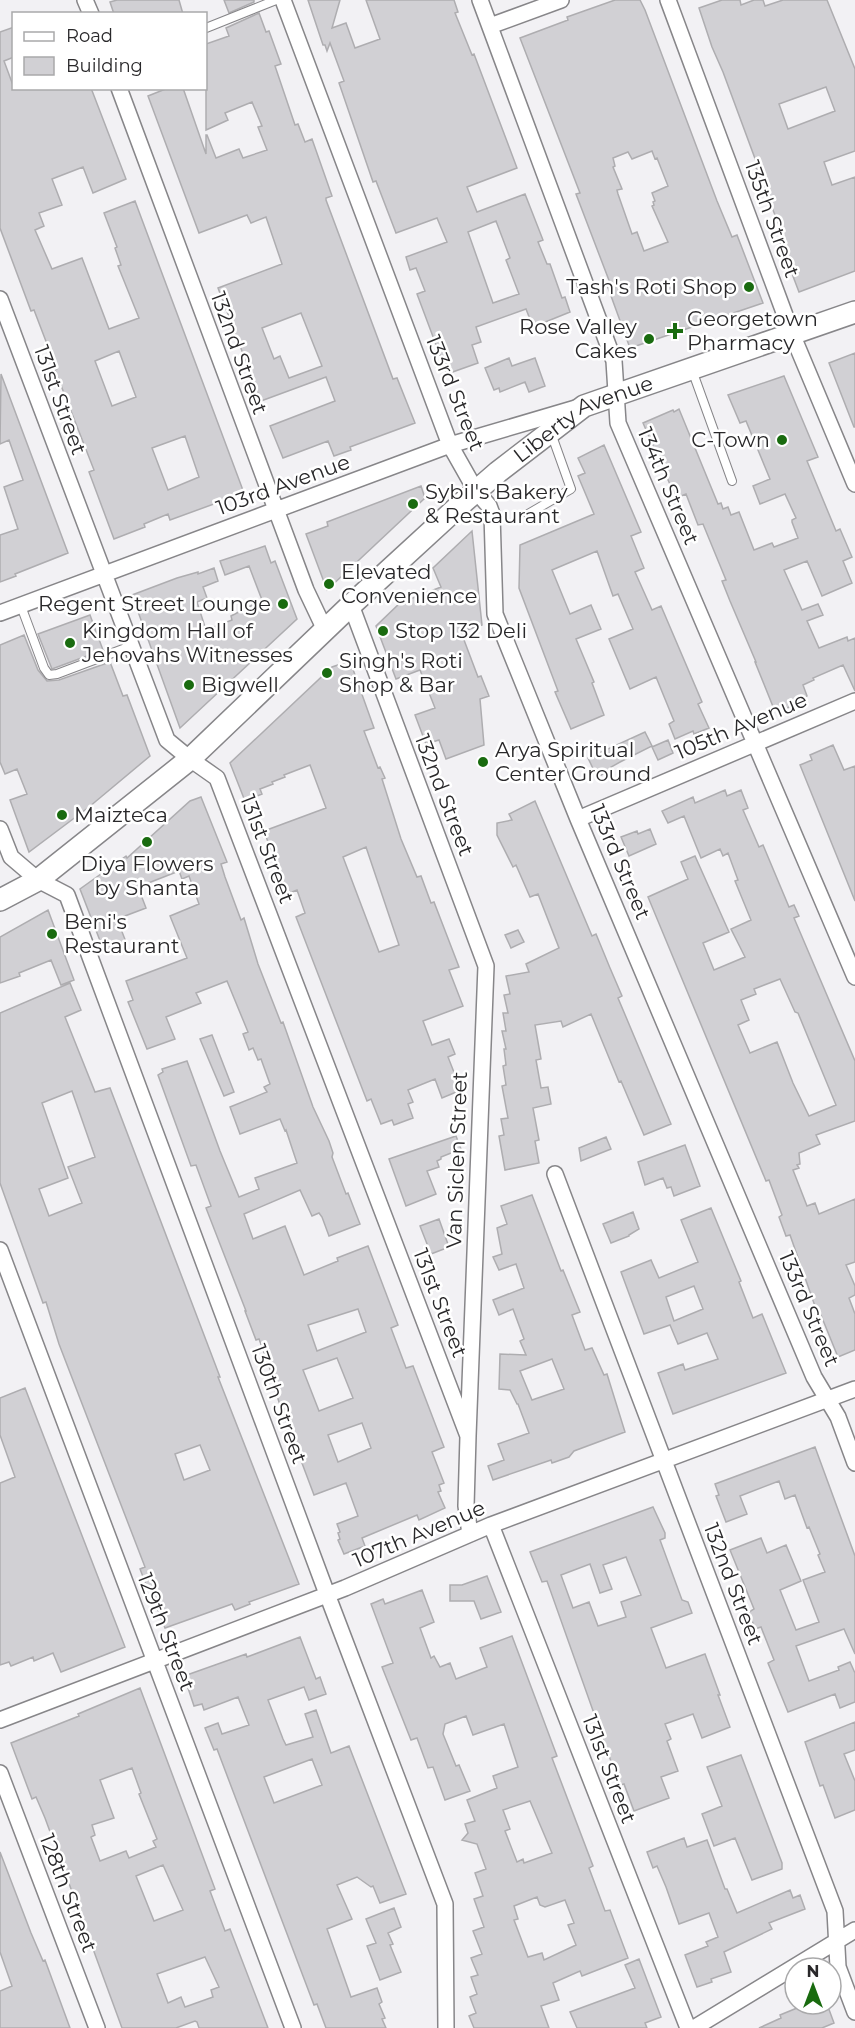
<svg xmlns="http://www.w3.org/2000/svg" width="855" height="2028" viewBox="0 0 855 2028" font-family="Montserrat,sans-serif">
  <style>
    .building { fill: #d1d0d4; stroke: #aeadb0; stroke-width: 1.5; fill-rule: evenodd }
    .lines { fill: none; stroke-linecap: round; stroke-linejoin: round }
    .lane-casing { stroke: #878689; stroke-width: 10 }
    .street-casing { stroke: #878689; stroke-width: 18 }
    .secondary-casing { stroke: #878689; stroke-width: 24 }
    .lane { stroke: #fff; stroke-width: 8 }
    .street { stroke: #fff; stroke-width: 15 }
    .secondary { stroke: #fff; stroke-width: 21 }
    .poi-dot { fill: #196b0f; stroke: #fff; stroke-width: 2 }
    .labels { text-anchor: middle; stroke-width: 5; stroke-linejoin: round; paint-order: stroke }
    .street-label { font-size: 21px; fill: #29282a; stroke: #fff }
    .poi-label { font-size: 21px; fill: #29282a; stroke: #fff; text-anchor: start }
  </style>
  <rect width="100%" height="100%" fill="#f2f1f4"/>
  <path class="building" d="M117,0H179L183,14H114L110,2Z
    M224,0H254V2L229,13Z
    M308,0H340L332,28L346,23L355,48L380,39L366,0H454L458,12L455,13L472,55L474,54L517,168L467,187L477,212L525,194L543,240L538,242L547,264H550L562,298L565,297L570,312L533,327L526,309L476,327L481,342L472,345L478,363L447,374L417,294L425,291L416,268L410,270L406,257L447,242L437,218L396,233L376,181L373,182L361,147L339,83L344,81L330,43L327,51L325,45H323ZM496,221L510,258L506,260L519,294L493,303L468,232Z
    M615,0H640L645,10L717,201L732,237L737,235L763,303L630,348L607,285L610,283L576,194L580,193L520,38L568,20L567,17ZM652,151L655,159L657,158L668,186L652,193L655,201L653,202L654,205L652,206L668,242L644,251L637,232L632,234L618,194L617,190L622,189L613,167L615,166L613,158L628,152L632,159Z
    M722,0H740L741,5L754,0H763L765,6L783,0H827L855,69V151L824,162L832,185L855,177V271L799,292L780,242L785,240L755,165L757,164L723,72L712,47L699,8ZM826,87L835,111L788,129L779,104Z
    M259,13L266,32L269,31L281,64L275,66L295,125L298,124L305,142L312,139L332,196L326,198V200L393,379L397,378L415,423L350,447L351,450L334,456L328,441L283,458L270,426L335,401L326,377L261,401L218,288L282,264L266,217L251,223L247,215L199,233L148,96L168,88H183L206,154V135H207L216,158L239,149L243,158L267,150L258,127L262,126L252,102L225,113L228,120L206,130V44L229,36L226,28ZM301,313L322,366L289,378L280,356L274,359L262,328Z
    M14,27V57L4,61L14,88H91L126,179L93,193L83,167L52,179L62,205L39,213L44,226L35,230L52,269L82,258L109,329L139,318L118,266L121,265L115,248L117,247L104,213L135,201L244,493L170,520L168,514L144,524L145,527L114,539L89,472L94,470L55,370L57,369L47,344L34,310L31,311L0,228V32ZM119,351L136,397L112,406L95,361ZM185,436L199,477L168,490L152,448Z
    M855,353V427H854L829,363Z
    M509,358L512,366L535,358L545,386L529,392L525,382L500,392L499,388L494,390L485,368Z
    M1,374L68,553L15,574L16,576L0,582V535L18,529L4,487L23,480L9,440L0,444Z
    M784,376L818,457L807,461L836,531L840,529L852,557L843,561L852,583L822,596L807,561L784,570L802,610L818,604L823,615L807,621L819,648L847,637L848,641L855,638V691L843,665L813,678L814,680L803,685L807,696L798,701L799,703L787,708L785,705L774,709L755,662H756L730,601L722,581L726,580L703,524L698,525L686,494L676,498L643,423L673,410L674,412L679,409L718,504L721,503L723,509L728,507L731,515L739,512L754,550L772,543L774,547L798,538L792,522V520L796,518L785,494L760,504L753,486L770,479L746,421L740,423L728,395Z
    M604,445L641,532L631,536L644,568L635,572L652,610L661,606L702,702L698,704L709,728L694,734L693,731L675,739L669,724L674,721L656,677L630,689L609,639L633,629L618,594L613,596L597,551L552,570L570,614L591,605L601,629L576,639L594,682L592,683L604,715L571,729L555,692L558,691L519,588L520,545L594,514L578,476L585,473L578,458Z
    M421,486L425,498L327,590L306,534L328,526L327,522Z
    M472,531L482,625L461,632L478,677L481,676L489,696L480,699L484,745L446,759L439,740L426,744L415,715L435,708L420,670L396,679L376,626L400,603L441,587L433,568Z
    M265,546L271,563L275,561L297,619L180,728L132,595L177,578L198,572V574L214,568L218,581L203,587L207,598L197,602L206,630L232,620L231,616L262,600L249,566L225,575L220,561Z
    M90,615L103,650L52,669L38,634Z
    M24,635L38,670L47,681L59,680L110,662L123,696L127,695L150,756L89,807L29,852L10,800L27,794L17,769L5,774L0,762V645Z
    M350,661L374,728L364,731L378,768L380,767L385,778L382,779L401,839L417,877L421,876L431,903L434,902L459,967L449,970L463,1006L423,1021L432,1045L449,1039L455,1054L448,1057L461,1090L442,1098L435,1079L408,1090L413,1102L408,1104L413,1118L394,1125L392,1120L381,1124L371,1099L367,1101L296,917L305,913L297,890L287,894L264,831L326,808L310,765L284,775L285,777L272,782L273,784L260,789L262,794L245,801L230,763L332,667ZM366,847L399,945L379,952L343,857Z
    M645,732L652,746L622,761L611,767L612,770L597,777L588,758Z
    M668,740L673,753L658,760L652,747Z
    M833,745L844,770L855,766V901L800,765L812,760L810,755Z
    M725,790L727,796L741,790L748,808L743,810L759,847L763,845L789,907L794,905L799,916L794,918L855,1061V1121L816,1135L820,1144L799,1153L800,1164L797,1165L799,1168L793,1170L807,1206L815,1203L819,1214L855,1199V1262L846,1265L855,1286V1295L849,1298L855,1314V1350L838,1357L818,1308L816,1309L790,1235L786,1236L779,1217L782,1215L769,1180L766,1181L648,897L688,879L681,862L695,856L729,932L703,943L714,970L745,957L731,929L751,920L735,881L738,880L728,853L723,856L720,849L701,858L684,816L668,823L662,811L693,797L695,803ZM780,979L795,1012L798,1013L836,1105L809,1116L793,1083L777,1042L750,1053L738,1025L749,1020L741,1000L756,994L754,989Z
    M201,797L227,862L221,864L225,877L241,920L244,918L258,964L281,1023L283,1022L313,1107L329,1141L333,1153L332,1157L346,1194L348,1193L360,1224L329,1236L322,1217L319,1213L312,1216L300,1190L244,1214L253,1239L285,1226L304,1275L338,1261L337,1258L368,1246L398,1325L391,1328L406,1368L413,1366L444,1447L432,1452L444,1483L439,1485L441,1491L438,1492L445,1508L419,1520L417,1515L362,1538L365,1546L344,1554L338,1540L340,1539L338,1533L340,1532L337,1524L358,1516L346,1483L314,1495L279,1402L273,1384L275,1383L259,1339L256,1340L245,1311H246L206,1208L211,1206L196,1165L191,1166L158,1075L163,1072L162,1069L187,1061L220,1151L239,1197L259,1189L255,1178L297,1163L286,1130L285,1131L280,1119L240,1134L230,1107L267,1092L264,1087L270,1084L261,1059L258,1060L253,1048L249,1050L243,1034L248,1032L227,981L196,993L201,1003L166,1017L175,1039L147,1049L128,1002L133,1000L126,981L187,958L170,916L199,904L189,876L182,879L179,871L138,887L146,908L117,919L126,942L104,951L80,889L126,856L127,858L190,801ZM358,1309L366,1332L317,1351L308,1325ZM337,1358L353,1398L319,1411L303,1370ZM362,1423L371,1448L338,1462L328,1435Z
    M535,801L592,936L596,934L610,968L622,996L618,998L671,1124L644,1135L621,1081L619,1082L591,1014L563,1027L561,1021L535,1025L541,1059L536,1060L541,1088L548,1087L551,1104L533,1108L539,1140L535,1141L539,1163L505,1170L499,1136L504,1135L501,1119L508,1118L502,1086L506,1085L503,1066L506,1065L504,1049H506L502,1031H506L503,1013H508L504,995L510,994L506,976L529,972L526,964L559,948L538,894L530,897L516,865L513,867L497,835V823L512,820L509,814Z
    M650,829L656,844L629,856L621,837L637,831L638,834Z
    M48,910L74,980L61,985L51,960L19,973L20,976L0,983V937Z
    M518,930L524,942L511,948L505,935Z
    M70,983L81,1010L65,1017L95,1092L110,1088L220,1377H218L299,1584L249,1602L250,1604L235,1610L232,1604L165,1628L149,1587H147L140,1569L145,1567L59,1344L46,1302L43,1303L0,1183V1013ZM72,1091L95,1157L68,1167L82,1203L49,1216L39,1189L68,1178L42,1103ZM200,1445L210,1470L184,1480L175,1454Z
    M212,1035L234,1092L224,1096L200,1039Z
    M456,1136L461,1149L441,1157V1159L437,1161L439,1167L427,1171L436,1194L406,1206L389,1159Z
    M606,1137L611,1149L581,1161L579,1148Z
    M685,1145L700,1186L674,1196L671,1187L667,1188L663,1178L645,1185L638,1162Z
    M532,1195L561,1271L563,1270L580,1312L572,1315L585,1350L592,1348L604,1375L607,1374L625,1432L574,1451L569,1457L552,1463L551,1460L493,1480L488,1466L504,1460L498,1444L529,1433L518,1404H517L510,1390L499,1389L500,1354L526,1355L520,1341L524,1339L513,1309L499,1315L493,1300L524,1288L516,1264L499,1270L493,1257L502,1254L497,1228L507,1224L501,1206ZM552,1359L564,1389L532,1400L520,1371Z
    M711,1208L741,1281L739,1282L753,1318L762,1314L786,1373L673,1414L658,1373L683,1364L685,1370L718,1359L707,1333L678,1344L670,1325L644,1334L621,1272L651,1260L659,1278L698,1262L681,1220ZM694,1286L703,1309L674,1321L666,1297Z
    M633,1212L639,1229L629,1235V1236L611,1243L603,1224Z
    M439,1219L449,1247L431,1254L420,1226Z
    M25,1388L125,1647L61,1672L53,1653L34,1661L33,1657L11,1666L9,1662L0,1665V1483L15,1477L0,1435V1398Z
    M815,1447L855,1556V1654L844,1629L796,1646L809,1681L839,1670L838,1667L850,1662L855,1673V1702L840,1708L835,1694L788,1712L768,1663L774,1660L761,1627L755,1629L749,1612L754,1609L730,1550L761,1538L767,1553L786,1545L801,1581L780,1590L796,1630L819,1622L803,1580L825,1572L818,1555L820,1554L809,1527L807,1528L795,1495L785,1499L779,1481L740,1496L747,1514L726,1522L716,1496L719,1495L715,1484Z
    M653,1507L665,1533V1538L660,1540L682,1600L688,1602L692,1613L651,1628L666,1668L705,1654L720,1695H718L730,1727L702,1738L693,1714L665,1724L671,1739L667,1741L678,1771L661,1777L669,1798L634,1811L624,1784L620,1785L613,1767L547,1581L542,1582L530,1552ZM626,1557L641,1595L621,1602L626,1617L598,1626L589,1602L573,1608L561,1575L590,1564L600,1593L612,1589L603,1565Z
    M487,1576L501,1612L481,1619L474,1601H450V1585H462Z
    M422,1590L434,1622L420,1628L431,1658L434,1656L440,1667L450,1663L456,1679L487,1667L480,1648L512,1636L557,1756L552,1758L593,1866L589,1868L605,1911L610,1910L628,1958L582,1976L580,1971L553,1983L559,2000L541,2006L549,2028H474L469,2016L476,2013L470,1997L477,1994L471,1977L478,1975L471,1958L482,1954L473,1931L484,1927L474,1899L483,1896L475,1873L486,1869L477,1844L462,1840L468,1833L465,1824L475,1821L467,1800L497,1788L493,1776L518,1767L504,1724L473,1735L466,1716L445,1724L443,1734L456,1766L459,1765L470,1791L445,1800L433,1767L428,1768L417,1738L411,1740L382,1667L393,1663L371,1604L383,1599L385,1604ZM530,1801L552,1853L524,1863L523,1859L517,1862L505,1831L510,1829L503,1810ZM537,1897L540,1905L545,1907L565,1900L574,1923L568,1925L576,1945L544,1960L542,1953L528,1957L514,1920L518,1919L514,1906Z
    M300,1637L316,1679L320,1677L326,1694L309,1700L304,1687L268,1700L283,1739L286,1745L313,1737L305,1714L316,1710L331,1753L349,1746L406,1894L380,1903L373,1886L371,1887L357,1877L337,1885L352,1919L327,1929L351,1997L377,1988L382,2002L379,2004L385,2018L382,2019L386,2028H326L317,2004L314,2005L217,1749L214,1750L205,1728L218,1723L222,1734L249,1725L238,1697L204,1710L202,1704L194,1706L184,1676L246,1654L247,1657ZM312,1759L322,1785L274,1803L264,1777Z
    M140,1688L215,1889L210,1891L225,1931L230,1929L268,2028H199L197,2022L195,2021L176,2028H122L45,1818L36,1797L32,1799L11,1743L79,1716L78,1714ZM132,1768L141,1793L139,1794L157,1839L153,1841L156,1847L129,1858L126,1851L100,1861L91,1837L95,1835L92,1825L114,1818L100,1780ZM163,1865L183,1910L154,1921L136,1876ZM205,1957L219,1987L211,1990L213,1997L185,2007L181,1997L168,2003L157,1974Z
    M855,1722V1750L844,1754L855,1781V1810L835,1818L823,1785L820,1786L805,1742Z
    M741,1755L782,1863V1869L752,1880L735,1838L714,1846L702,1814L722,1806L707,1767Z
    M684,1838L687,1847L707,1840L725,1889H727L737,1913L790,1890L793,1898L800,1895L805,1909L769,1923L772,1929L724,1952L731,1972L711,1979L712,1982L697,1987L685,1955L708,1946L706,1942L718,1937L709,1913L679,1924L666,1887L657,1866L653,1868L647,1852Z
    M0,1852L31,1933L43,1961L45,1960L70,2028H0V1991L12,1986L0,1952Z
    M394,1908L401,1927L388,1933L393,1944L390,1945L401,1972L380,1980L367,1946L376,1943L366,1919Z
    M639,1959L661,2017L645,2023L647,2028H577L570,2012L635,1988L625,1965Z
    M795,2004H827L834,2023L822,2028H759L781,2018L780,2015L797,2008Z"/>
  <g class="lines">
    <g class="lane-casing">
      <path id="lane" d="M206,28L276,0
        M692,370L732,481
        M528,514L571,489L551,433
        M21,606L44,668L49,675L57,674L131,646"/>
    </g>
    <g class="street-casing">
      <path id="street" d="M85,0L91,14
        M283,0L450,445L476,491L489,506L492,514L495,614L578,819L814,1377L838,1417L855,1463
        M480,0L614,361L618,423L855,977
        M668,0L792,334L855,484
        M490,26L561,0
        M119,88L306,590L325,630
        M0,299L167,740L190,759L217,778L468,1436
        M351,605L486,966L468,1436L466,1506L470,1534
        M0,613L450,445L576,408
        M578,819L855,701
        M0,829L11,857L38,880L67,895L327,1594L445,1904L446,2028
        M555,1174L835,1911L838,1967L855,2012
        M0,1250L293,2028
        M491,1525L688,2028
        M0,1720L345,1588L491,1525L855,1389
        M0,1773L97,2028
        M694,2028L855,1930"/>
    </g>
    <g class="secondary-casing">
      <g id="secondary">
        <path id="s1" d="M0,900L38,880L190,759L351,605L460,505L498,472L584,406L855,312"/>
      </g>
    </g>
    <use href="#lane" class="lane"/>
    <use href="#street" class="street"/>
    <use href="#secondary" class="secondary"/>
  </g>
  <g class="poi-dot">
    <circle cx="749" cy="287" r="6"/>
    <path d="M672 322h6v6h6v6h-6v6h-6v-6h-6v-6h6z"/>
    <circle cx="649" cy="339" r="6"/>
    <circle cx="782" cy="440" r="6"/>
    <circle cx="413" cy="504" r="6"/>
    <circle cx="329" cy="584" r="6"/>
    <circle cx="283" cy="604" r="6"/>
    <circle cx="383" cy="631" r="6"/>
    <circle cx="70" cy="643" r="6"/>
    <circle cx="327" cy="673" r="6"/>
    <circle cx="189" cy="685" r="6"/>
    <circle cx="483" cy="762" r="6"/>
    <circle cx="62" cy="815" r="6"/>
    <circle cx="147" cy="842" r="6"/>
    <circle cx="52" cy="934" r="6"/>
  </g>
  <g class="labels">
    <g class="street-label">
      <text transform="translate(772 219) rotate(70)" y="7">135th Street</text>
      <text transform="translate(239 353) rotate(70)" y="7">132nd Street</text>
      <text transform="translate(455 393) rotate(68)" y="7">133rd Street</text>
      <text transform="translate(60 400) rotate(70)" y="7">131st Street</text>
      <text dy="7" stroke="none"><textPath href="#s1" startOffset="760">Liberty Avenue</textPath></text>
      <text transform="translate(283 485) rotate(-20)" y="7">103rd Avenue</text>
      <text transform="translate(668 486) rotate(67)" y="7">134th Street</text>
      <text transform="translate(741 726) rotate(-23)" y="7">105th Avenue</text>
      <text transform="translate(444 795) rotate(69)" y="7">132nd Street</text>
      <text transform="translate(267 849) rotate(69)" y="7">131st Street</text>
      <text transform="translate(620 862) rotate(67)" y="7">133rd Street</text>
      <text transform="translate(457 1160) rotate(-88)" y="7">Van Siclen Street</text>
      <text transform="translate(440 1303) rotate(69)" y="7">131st Street</text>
      <text transform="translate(809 1309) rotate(67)" y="7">133rd Street</text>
      <text transform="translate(279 1404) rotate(70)" y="7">130th Street</text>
      <text transform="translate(419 1534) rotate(-23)" y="7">107th Avenue</text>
      <text transform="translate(733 1584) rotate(69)" y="7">132nd Street</text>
      <text transform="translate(166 1632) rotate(69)" y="7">129th Street</text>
      <text transform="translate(609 1769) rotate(69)" y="7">131st Street</text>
      <text transform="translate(68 1893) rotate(69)" y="7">128th Street</text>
    </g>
    <g class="poi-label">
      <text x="737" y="294" text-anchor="end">Tash's Roti Shop</text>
      <text x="687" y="326">Georgetown<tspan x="687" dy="24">Pharmacy</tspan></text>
      <text x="637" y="334" text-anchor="end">Rose Valley<tspan x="637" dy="24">Cakes</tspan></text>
      <text x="770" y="447" text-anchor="end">C-Town</text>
      <text x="425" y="499">Sybil's Bakery<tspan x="425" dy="24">&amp; Restaurant</tspan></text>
      <text x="341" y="579">Elevated<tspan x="341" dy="24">Convenience</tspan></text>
      <text x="271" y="611" text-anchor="end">Regent Street Lounge</text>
      <text x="82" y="638">Kingdom Hall of<tspan x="82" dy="24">Jehovahs Witnesses</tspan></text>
      <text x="395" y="638">Stop 132 Deli</text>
      <text x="339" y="668">Singh's Roti<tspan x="339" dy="24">Shop &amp; Bar</tspan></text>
      <text x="201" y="692">Bigwell</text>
      <text x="495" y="757">Arya Spiritual<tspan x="495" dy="24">Center Ground</tspan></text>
      <text x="74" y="822">Maizteca</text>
      <text x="147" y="871" text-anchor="middle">Diya Flowers<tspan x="147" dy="24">by Shanta</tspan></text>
      <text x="64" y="929">Beni's<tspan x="64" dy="24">Restaurant</tspan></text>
    </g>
  </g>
  <rect x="12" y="12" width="195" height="78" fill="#ffffff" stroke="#a9a9aa" stroke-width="1.5"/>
  <rect x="24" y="32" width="30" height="9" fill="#ffffff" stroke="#a9a9aa" stroke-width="1.5"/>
  <text x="66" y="42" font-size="18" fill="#29282a">Road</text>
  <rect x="24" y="57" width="30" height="18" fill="#d1d0d4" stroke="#a9a9aa" stroke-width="1.5"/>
  <text x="66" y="72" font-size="18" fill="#29282a">Building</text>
  <g transform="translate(813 1986)"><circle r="28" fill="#ffffff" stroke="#a9a9aa" stroke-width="1.5"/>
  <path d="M0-4.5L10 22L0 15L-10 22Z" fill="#196b0f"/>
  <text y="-9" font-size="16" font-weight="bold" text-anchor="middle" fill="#29282a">N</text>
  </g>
</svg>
